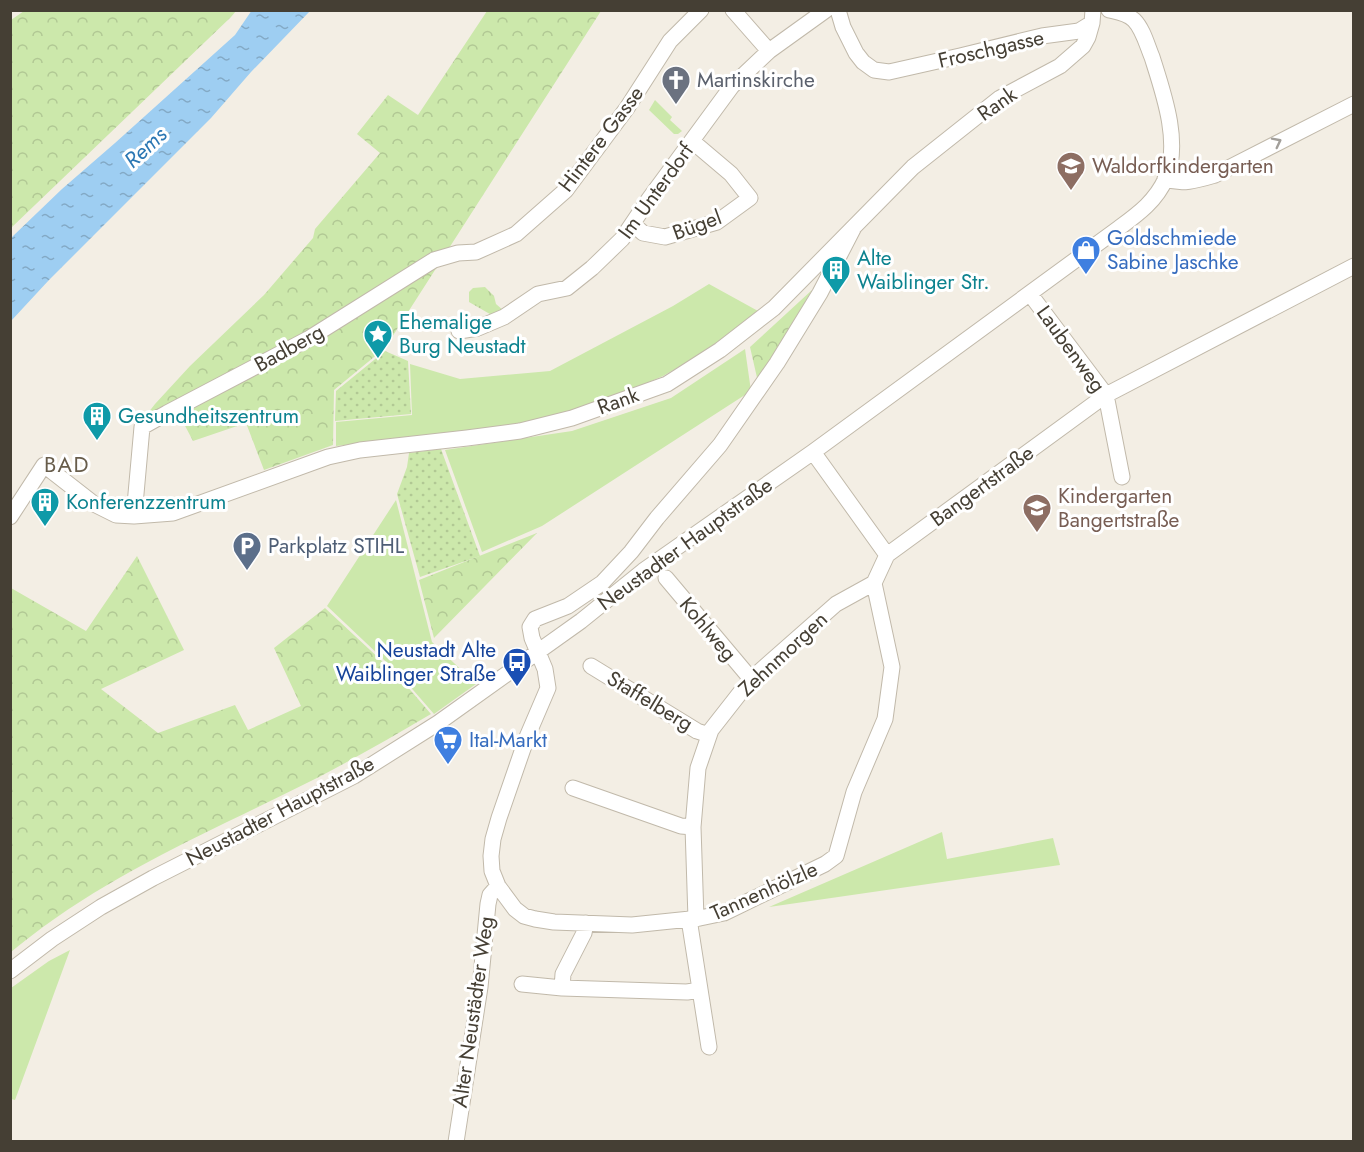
<svg xmlns="http://www.w3.org/2000/svg" width="1364" height="1152" viewBox="0 0 1364 1152" font-family="Jost,sans-serif">
  <style>
    .grass { fill: url(#grass-dots) }
    .forest { fill: url(#forest-crowns) }
    .park { fill: url(#park-tufts) }
    .garden { fill: #cce8ab }
    .water { fill: url(#water-ripples) }
    .lines { fill: none; stroke-linecap: round; stroke-linejoin: round }
    .minor-casing { stroke: #c1b9aa; stroke-width: 17 }
    .minor { stroke: #fff; stroke-width: 15 }
    .oneway { stroke: #a29f9a }
    .labels { text-anchor: middle; stroke-width: 6; stroke-linejoin: round; paint-order: stroke }
    .street-label { font-size: 21px; fill: #453f34; stroke: #fff }
    .worship-label { font-size: 21px; fill: #5b616d; stroke: #fff; text-anchor: start }
    .education-label { font-size: 21px; fill: #785e54; stroke: #fff; text-anchor: start }
    .shop-label { font-size: 21px; fill: #366cbe; stroke: #fff; text-anchor: start }
    .culture-label { font-size: 21px; fill: #0d838f; stroke: #fff; text-anchor: start }
    .service-label { font-size: 21px; fill: #4e5e75; stroke: #fff; text-anchor: start }
    .transit-label { font-size: 21px; fill: #164399; stroke: #fff; text-anchor: end }
    .water-label { font-size: 22px; font-style: italic; fill: #2b77b3; stroke: #fff }
    .neighbourhood-label { font-size: 22px; letter-spacing: 1.5px; fill: #685d4b; stroke: #fff }
  </style>
  <defs>
    <pattern id="grass-dots" width="8" height="8" patternUnits="userSpaceOnUse" patternTransform="scale(1.5)"><rect width="8" height="8" fill="#cce8ab"/><path d="M2 2h.1M6 6h.1" fill="none" stroke="#b1c894" stroke-width="1.8" stroke-linecap="round"/></pattern>
    <pattern id="forest-crowns" width="20" height="18" patternUnits="userSpaceOnUse" patternTransform="scale(1.5)"><rect width="20" height="18" fill="#cce8ab"/><path d="M2 6a3 3 0 1 1 6 0M12 15a3 3 0 1 1 6 0" fill="none" stroke="#b1c894"/></pattern>
    <pattern id="park-tufts" width="24" height="20" patternUnits="userSpaceOnUse" patternTransform="scale(1.5)"><rect width="24" height="20" fill="#cce8ab"/><path d="M3 7l-1-3M5 7V3M7 7l1-3M15 17l-1-3M17 17v-4M19 17l1-3" fill="none" stroke="#b1c894"/></pattern>
    <pattern id="water-ripples" width="26" height="14" patternUnits="userSpaceOnUse" patternTransform="scale(1.5)"><rect width="26" height="14" fill="#9ecef2"/><path d="M2 4q2-2 4 0t4 0M15 11q2-2 4 0t4 0" fill="none" stroke="#83a9c5"/></pattern>
  </defs>
  <rect width="100%" height="100%" fill="#f3eee4"/>
  <path class="grass" d="M385,351L408,361L411,414L335,421L336,391Z
    M441,449L480,556L420,577L397,494L407,467L409,453Z"/>
  <path class="forest" d="M24,11H236L231,17L11,228V20Z
    M487,11H601L385,348L334,390L333,445L264,470L246,423L193,441L182,420L147,430L141,422L155,404L190,366L264,295L313,238L315,229L380,153L357,134L388,95L418,115Z
    M812,290L758,382L750,347Z
    M537,533L434,638L419,580Z
    M137,556L184,650L101,689L158,733L235,705L248,730L301,706L274,648L325,608L399,677L431,714C394,736 357,757 319,777C226,824 128,865 43,927C32,935 21,944 11,952V588L86,631Z"/>
  <path class="park" d="M485,287L494,296L496,304L504,311L495,317L469,302V292L473,288Z"/>
  <path class="garden" d="M655,100L672,117L670,120L682,131L678,134H674L649,110Z
    M709,284L758,311L713,347L663,376L581,411L543,421L460,434L422,436L336,446V422L412,415L410,364L460,379L550,371L673,306Z
    M745,349L751,391L542,526L482,552L445,450L572,431L671,398Z
    M396,500L432,642L476,684L434,714L400,675L327,606Z
    M942,832L947,859L1053,838L1060,865L769,907Z
    M70,950L15,1100L11,1099V988L49,961Z"/>
  <path class="water" d="M252,10L310,11L251,72L211,118L49,280L11,321L10,240L13,236L62,189L115,143L235,35Z"/>
  <g class="lines">
    <g class="minor-casing">
      <path id="minor" d="M733,10L769,51
        M838,10L843,27L856,53L863,62L874,70L889,72L960,56L1042,36L1079,31L1092,23
        M1165,179C1183,185 1198,180 1215,175L1354,104
        M633,224L643,233L665,237L717,222L750,198L731,174L692,141
        M854,227L820,293L777,363L720,445L657,518L631,552L602,583L568,606L535,619L530,627L532,638L545,669L548,688L527,737L499,818L493,839L491,856L492,871L498,886L515,909L524,916L535,919L554,922L632,925L700,918L724,913L825,864L836,856L854,792L885,719L892,667L874,583L887,555L1106,395L1354,266
        M1030,294L1106,395L1122,477
        M459,331L478,328L504,317L538,294L567,288L592,268L622,239L649,199L732,86L769,51L826,10
        M813,452L887,555
        M134,516L142,427L167,413L308,339L434,260L458,253L476,252L516,234L566,190L627,108L670,41L701,10
        M10,517L44,465L94,504L116,515L134,516L173,513L328,457L360,450L467,438L520,431L572,418L667,384L720,350L774,308L913,167L1000,98L1060,66L1083,46L1088,37L1092,23L1093,10
        M666,578L751,679
        M591,666L697,731L709,735
        M573,788L681,826L693,827
        M689,919L709,1047
        M696,919L693,827L698,768L711,730L751,679L836,604L874,583
        M586,923L584,933L563,974L562,988L687,992L700,990
        M10,971L52,939L101,907L153,878L354,776L438,723L581,621L643,571L813,452L1119,228C1138,214 1156,201 1166,178C1181,142 1163,92 1152,57C1147,45 1143,29 1134,20C1127,13 1118,12 1109,10
        M522,984L562,988
        M456,1142L480,987L488,904L490,895L498,886"/>
    </g>
    <use href="#minor" class="minor"/>
  </g>
  <defs><path id="oneway-chevron" d="M-2-3.5L2.5 0L-2 3.5" fill="none" stroke-width="1.6" stroke-linecap="round" stroke-linejoin="round" transform="scale(1.5)"/></defs>
  <use class="oneway" href="#oneway-chevron" transform="translate(1277 142) rotate(-27)"/>
  <defs>
    <g id="church-pin" transform="scale(1.5)"><path d="M0 17L-7.5 6A9.5 9.5 0 1 1 7.5 6Z" fill="#6b7280" stroke="#fff"/><path d="M-1.2-6h2.4v3.5h3.3v2.4h-3.3V6h-2.4V-.1h-3.3v-2.4h3.3Z" fill="#fff"/></g>
    <g id="school-pin" transform="scale(1.5)"><path d="M0 17L-7.5 6A9.5 9.5 0 1 1 7.5 6Z" fill="#8d6e63" stroke="#fff"/><path d="M0-5L7-2L0 1L-7-2ZM-4 1L0 2.5L4 1V4Q0 6-4 4Z" fill="#fff"/></g>
    <g id="shop-pin" transform="scale(1.5)"><path d="M0 17L-7.5 6A9.5 9.5 0 1 1 7.5 6Z" fill="#3f7fe0" stroke="#fff"/><path d="M-5-2.5h2.3a2.7 3.5 0 0 1 5.4 0H5L5.5 6h-11ZM-1.5-2.5h3a1.5 2.3 0 0 0-3 0Z" fill="#fff"/></g>
    <g id="building-pin" transform="scale(1.5)"><path d="M0 17L-7.5 6A9.5 9.5 0 1 1 7.5 6Z" fill="#0f9aa8" stroke="#fff"/><path d="M-4-6H4V6H1V3H-1V6H-4ZM-2.5-4.3h1.7v1.8h-1.7ZM.8-4.3h1.7v1.8H.8ZM-2.5-1h1.7V.8h-1.7ZM.8-1h1.7V.8H.8Z" fill="#fff"/></g>
    <g id="sight-pin" transform="scale(1.5)"><path d="M0 17L-7.5 6A9.5 9.5 0 1 1 7.5 6Z" fill="#0f9aa8" stroke="#fff"/><path d="M0-6L1.8-2.2L6-1.7L2.9 1.2L3.7 5.4L0 3.3L-3.7 5.4L-2.9 1.2L-6-1.7L-1.8-2.2Z" fill="#fff"/></g>
    <g id="parking-pin" transform="scale(1.5)"><path d="M0 17L-7.5 6A9.5 9.5 0 1 1 7.5 6Z" fill="#5c6f8a" stroke="#fff"/><path d="M-3.5-5.5H1a3.5 3.5 0 0 1 0 7H-1V5.5H-3.5ZM-1-3.4V-.6H.8a1.4 1.4 0 0 0 0-2.8Z" fill="#fff"/></g>
    <g id="bus-pin" transform="scale(1.5)"><path d="M0 17L-7.5 6A9.5 9.5 0 1 1 7.5 6Z" fill="#1a4fb4" stroke="#fff"/><path d="M-5-6H5V4H4V6H2V4H-2V6H-4V4H-5ZM-3.5-4V0h7V-4ZM-3.5 1.2v1.5H-2V1.2ZM2 1.2v1.5H3.5V1.2Z" fill="#fff"/></g>
    <g id="supermarket-pin" transform="scale(1.5)"><path d="M0 17L-7.5 6A9.5 9.5 0 1 1 7.5 6Z" fill="#3f7fe0" stroke="#fff"/><path d="M-6-5.5h2.5l.6 2H6L4.5 2H-2.5L-4.4-4H-6ZM-1.5 3.2a1.3 1.3 0 1 0 .1 0ZM3 3.2a1.3 1.3 0 1 0 .1 0Z" fill="#fff"/></g>
  </defs>
  <g fill-rule="evenodd">
    <use href="#church-pin" x="676" y="80"/>
    <use href="#school-pin" x="1071" y="166"/>
    <use href="#shop-pin" x="1086" y="250"/>
    <use href="#building-pin" x="836" y="270"/>
    <use href="#sight-pin" x="378" y="334"/>
    <use href="#building-pin" x="97" y="416"/>
    <use href="#building-pin" x="45" y="502"/>
    <use href="#school-pin" x="1037" y="508"/>
    <use href="#parking-pin" x="247" y="546"/>
    <use href="#bus-pin" x="517" y="662"/>
    <use href="#supermarket-pin" x="448" y="740"/>
  </g>
  <g class="labels">
    <g class="street-label">
      <text transform="translate(991 49) rotate(-13)" y="7">Froschgasse</text>
      <text transform="translate(997 104) rotate(-35)" y="7">Rank</text>
      <text transform="translate(601 139) rotate(-53)" y="7">Hintere Gasse</text>
      <text transform="translate(656 191) rotate(-54)" y="7">Im Unterdorf</text>
      <text transform="translate(697 225) rotate(-20)" y="7">Bügel</text>
      <text transform="translate(289 348) rotate(-29)" y="7">Badberg</text>
      <text transform="translate(1071 349) rotate(54)" y="7">Laubenweg</text>
      <text transform="translate(618 401) rotate(-20)" y="7">Rank</text>
      <text transform="translate(982 486) rotate(-36)" y="7">Bangertstraße</text>
      <text transform="translate(685 544) rotate(-36)" y="7">Neustadter Hauptstraße</text>
      <text transform="translate(708 629) rotate(50)" y="7">Kohlweg</text>
      <text transform="translate(783 654) rotate(-43)" y="7">Zehnmorgen</text>
      <text transform="translate(650 701) rotate(31)" y="7">Staffelberg</text>
      <text transform="translate(280 811) rotate(-28)" y="7">Neustadter Hauptstraße</text>
      <text transform="translate(764 891) rotate(-24)" y="7">Tannenhölzle</text>
      <text transform="translate(473 1012) rotate(-82)" y="7">Alter Neustädter Weg</text>
    </g>
    <g class="worship-label">
      <text x="697" y="87">Martinskirche</text>
    </g>
    <g class="education-label">
      <text x="1092" y="173">Waldorfkindergarten</text>
      <text x="1058" y="503">Kindergarten<tspan x="1058" dy="24">Bangertstraße</tspan></text>
    </g>
    <g class="shop-label">
      <text x="1107" y="245">Goldschmiede<tspan x="1107" dy="24">Sabine Jaschke</tspan></text>
      <text x="469" y="747">Ital-Markt</text>
    </g>
    <g class="culture-label">
      <text x="857" y="265">Alte<tspan x="857" dy="24">Waiblinger Str.</tspan></text>
      <text x="399" y="329">Ehemalige<tspan x="399" dy="24">Burg Neustadt</tspan></text>
      <text x="118" y="423">Gesundheitszentrum</text>
      <text x="66" y="509">Konferenzzentrum</text>
    </g>
    <g class="service-label">
      <text x="268" y="553">Parkplatz STIHL</text>
    </g>
    <g class="transit-label">
      <text x="496" y="657">Neustadt Alte<tspan x="496" dy="24">Waiblinger Straße</tspan></text>
    </g>
    <g class="water-label">
      <text transform="translate(145 147) rotate(-43)" y="8">Rems</text>
    </g>
    <g class="neighbourhood-label">
      <text x="67" y="472">BAD</text>
    </g>
  </g>
  <rect width="1364" height="1152" fill="none" stroke="#453f34" stroke-width="24"/>
</svg>
